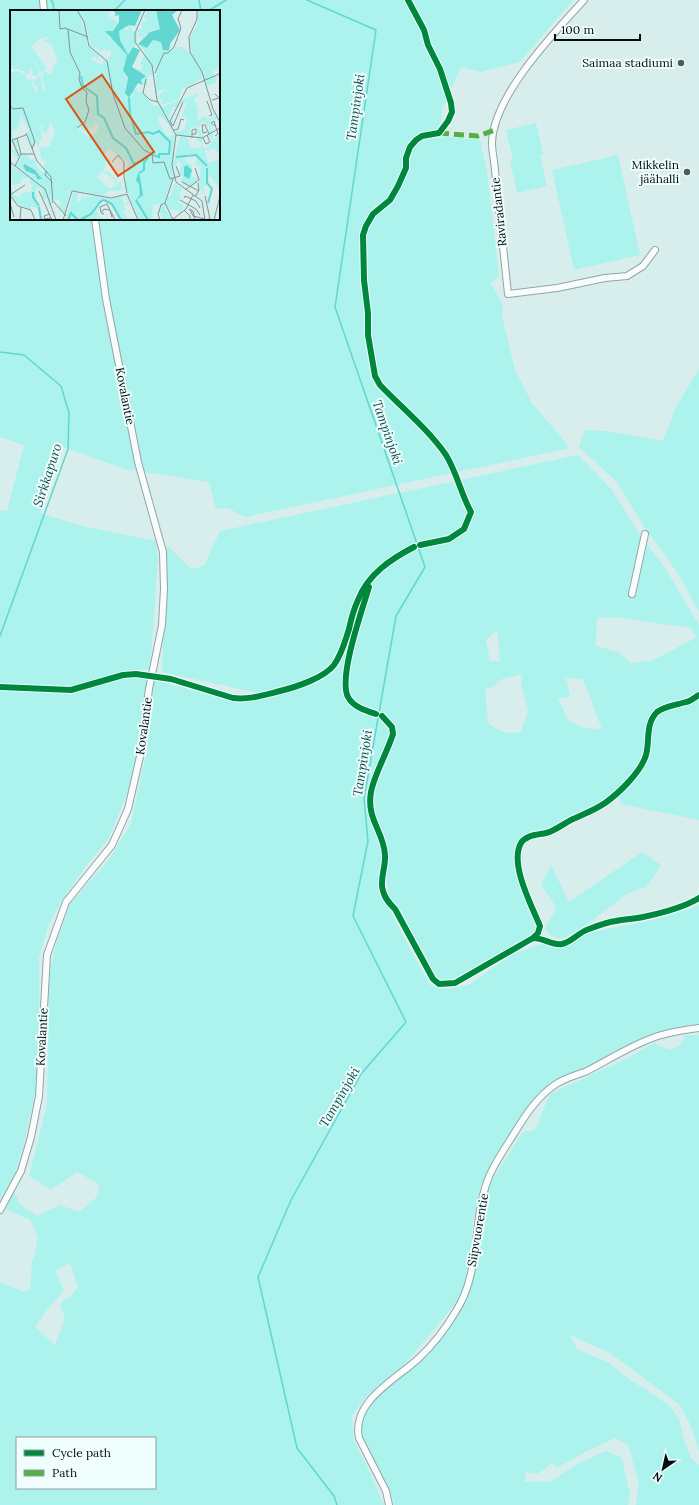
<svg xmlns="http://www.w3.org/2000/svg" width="699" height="1505" viewBox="0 0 699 1505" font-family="Lora,serif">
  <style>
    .green { fill: #acf2ed; fill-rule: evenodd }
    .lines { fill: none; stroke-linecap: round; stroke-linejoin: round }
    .stream { stroke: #60d7d1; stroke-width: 1.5 }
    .street-casing { stroke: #94a4a3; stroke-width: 8 }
    .street { stroke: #f9fcfc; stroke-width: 6 }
    .quiet { stroke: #54b044; stroke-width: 5; stroke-dasharray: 10 5; stroke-linecap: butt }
    .cycleway-casing { stroke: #effefd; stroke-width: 8 }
    .cycleway { stroke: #00873e; stroke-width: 6 }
    .poi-dot { fill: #4d5c5b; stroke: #effefd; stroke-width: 1.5 }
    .labels { text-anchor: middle; stroke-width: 4; stroke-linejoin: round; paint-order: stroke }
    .poi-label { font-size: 12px; fill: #020e0d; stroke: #effefd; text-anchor: end }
    .street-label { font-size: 12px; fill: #020e0d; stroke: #effefd }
    .water-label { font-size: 13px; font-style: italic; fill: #0e4f4c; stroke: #effefd }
    .inset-river { fill: none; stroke: #60d7d1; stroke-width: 2 }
    .inset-road { fill: none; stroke: #829493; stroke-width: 1 }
    .view { fill: #dc550c; fill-opacity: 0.15; stroke: #dc550c; stroke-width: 2 }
    .inset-edge { fill: none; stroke: #020e0d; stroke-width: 2 }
  </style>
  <rect width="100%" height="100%" fill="#d8eeec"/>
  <path class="green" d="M0,0H573L520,62L481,72L461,67L442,110L439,136L480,140L487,172L499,276L493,281L491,284L503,306L502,316L515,370L532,403L570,448L245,517L228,508L216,509L209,482L124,469L61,446L40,513L83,526L156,541L158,557L150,669L126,671L73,686L0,685V510L7,511L24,445L0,437ZM11,11H219V219H11Z
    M536,123L543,154L540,155L547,186L517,193L510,161L513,160L506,130Z
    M618,155L640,255L574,270L552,170Z
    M699,369V612L679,575L645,528L617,482L579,447L585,430L607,431L663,441L676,407Z
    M578,455L594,471L612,490L638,532L665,568L699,625V692L687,700L657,710L650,717L647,731L645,753L640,761L626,782L597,806L546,831H531L514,848C515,861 517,876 521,888C527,902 536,914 537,930L529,936L453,981H439L431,973L401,911L389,897L387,881L379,892C398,922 412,955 430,985L446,989L469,985L513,954L544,943L568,946L587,933L649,921L693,908L699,905V1024L680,1026L655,1033L556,1081L540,1092L529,1105L496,1154L480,1188L473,1221L470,1259L464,1287L457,1302L404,1365L365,1398L352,1416L354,1441L366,1464L384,1505H0V1282L24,1292L30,1289L32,1262L34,1257L38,1237L30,1220L12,1212L6,1208L14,1191L20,1204L37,1216L60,1205L79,1212L97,1197L99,1184L77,1172L51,1190L29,1176L47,1105L49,978L56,944L70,904L108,861L131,824L146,754L154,680L240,703L267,695L162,672L167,545L191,569L204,566L220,531ZM597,617L621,618L690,628L697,637L652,661L631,663L618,652L603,648L596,645ZM497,630L500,661H490L486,640ZM522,674L521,685L528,710L521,732C505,735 501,732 488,723L485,689L493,687L502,679ZM566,678L583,679L602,729L584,728L568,720L558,698L570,697ZM392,721C401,744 380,767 374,789C372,794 373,800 373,805L367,809L369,795L388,743ZM70,1263L78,1287L70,1297L64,1299L60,1305L65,1318L55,1345L35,1327L49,1307L64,1291L55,1271ZM17,1438H155V1488H17Z
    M136,677L147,679L139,746L127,795L108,839L83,870L61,901L49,924L39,957V1026L35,1092L25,1139L15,1174L0,1200V689L71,693L123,678Z
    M699,697V820L621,804L619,795C629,786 643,770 647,757C652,743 646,725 659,713C667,707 679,707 688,703C692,702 696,699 699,697Z
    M642,852L661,865L646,887L628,893L594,919L577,931L562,939L550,935L545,928L556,909L553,902L541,885L551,865L569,902Z
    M686,1035H699V1452L691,1426L680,1405L610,1353L570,1335L578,1350L609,1363L633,1382L647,1390L671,1407L679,1419L684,1440L691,1458L699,1465V1505H636L639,1483L628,1445L615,1438L585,1452L557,1468L553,1463L537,1474L526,1472L525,1482H550L577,1464L606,1451L622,1458L630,1495L628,1505H394L389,1490L361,1435V1418L366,1408L435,1346L465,1302L478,1263L487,1193L492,1180L523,1132L535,1130L550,1094L628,1058L654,1043L669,1050L680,1046Z"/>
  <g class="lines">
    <path class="stream" d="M51,0L53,3L54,11
      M199,0L201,11
      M307,0L376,30L335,307L425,567L396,616L364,798L368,841L353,916L406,1022L361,1074L291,1200L258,1277L297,1448L334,1496L337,1505
      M114,11L125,0
      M208,11L226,0
      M0,352L24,355L61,386L69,413L68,449L0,636"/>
    <g class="street-casing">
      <path id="street" d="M43,0L44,11
        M584,0C554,33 494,95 492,142C492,148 493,155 494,161L508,294L557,288L605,278L627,276L643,266L655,250
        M632,594L645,534
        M0,1210L21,1171L31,1137L39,1096L47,955L66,902L112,845L128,809L141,752L149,689L162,625L164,589L163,552L138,462L106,299L95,219
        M389,1505L386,1491L359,1438C351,1401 397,1379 419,1358C434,1344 446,1328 456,1311C481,1272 472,1224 487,1182C492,1167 502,1153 510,1140C523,1119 536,1097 556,1084C565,1078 577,1075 587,1071C608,1060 632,1045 655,1037C669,1032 684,1030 699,1028"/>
    </g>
    <use href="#street" class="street"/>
    <path class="quiet" d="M439,133L478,136L495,130"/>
    <g class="cycleway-casing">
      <path id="cycleway" d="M408,0L424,30L428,45L440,69L451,103L452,112L448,121L439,133L422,136L416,140L410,147L406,158V168L398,186L390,200L373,214L366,226L363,235L364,280L368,313V335L375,376L380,385C402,408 428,429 446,455C457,473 461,494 471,512L464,529L449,539L420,545
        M369,587C362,611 338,677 348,697C353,707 367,711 376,714
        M0,687L71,690L123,675L136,674L171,679L233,698C249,700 264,695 280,691C296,687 324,678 334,665C342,654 345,641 349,629C351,619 354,609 358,600C368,574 391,559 414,547
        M382,716L392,727L393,734C387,753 374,775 371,792C366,819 384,832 385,855C386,867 379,880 383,891C385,899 390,904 395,909L433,979L439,984L455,983L533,938L538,933L540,926C532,906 509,864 521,843C526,835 537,835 546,833C555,831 564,823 573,819C584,814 595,810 605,803C619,793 641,772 646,755C650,741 645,724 657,712C665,706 677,705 686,702C691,701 695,697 699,695
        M533,938C544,938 553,946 562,944C572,942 579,932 589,929C597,926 607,922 616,921C625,919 634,919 643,917C662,913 683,908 699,898"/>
    </g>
    <use href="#cycleway" class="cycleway"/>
  </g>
  <g class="poi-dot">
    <circle cx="681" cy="63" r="4"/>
    <circle cx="687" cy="172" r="4"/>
  </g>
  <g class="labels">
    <g class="poi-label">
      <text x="673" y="67">Saimaa stadiumi</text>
      <text x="679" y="169">Mikkelin<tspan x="679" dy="14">jäähalli</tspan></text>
    </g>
    <g class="street-label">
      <text transform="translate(499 212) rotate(-96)" y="4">Raviradantie</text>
      <text transform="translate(125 396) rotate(79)" y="4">Kovalantie</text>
      <text transform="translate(144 726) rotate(-82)" y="4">Kovalantie</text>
      <text transform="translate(42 1037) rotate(-87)" y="4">Kovalantie</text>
      <text transform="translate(478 1230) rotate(-80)" y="4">Siipvuorentie</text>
    </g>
    <g class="water-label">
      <text transform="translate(355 107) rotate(-82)" y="5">Tampinjoki</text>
      <text transform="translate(388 432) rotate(71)" y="5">Tampinjoki</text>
      <text transform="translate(47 475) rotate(-72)" y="5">Sirkkapuro</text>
      <text transform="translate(362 763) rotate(-81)" y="5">Tampinjoki</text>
      <text transform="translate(339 1097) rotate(-60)" y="5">Tampinjoki</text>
    </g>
  </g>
  <g transform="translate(10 10)">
    <rect width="210" height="210" fill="#d8eeec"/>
    <path d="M0,0H67L77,26L59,20L77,27V35L84,40V44L86,41L89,44V49L83,46L82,49L90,55L94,52L92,48L96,50L101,45V39L96,41L95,38L89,43L90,40L79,36L81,31L78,30L79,26L68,0H99L100,5H97L108,12L104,21H98L99,29L103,28L107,31L114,42L109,21L112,18L120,21L117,17L119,15L125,23L127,18L132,20L133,17L131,14L132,11H138L134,7L138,0H146L150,18L142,20L137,25L132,21L135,26L132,29L131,26L129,28V22H128L127,34L138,38L143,30L152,33L153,40L158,43L165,37H172L180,43L192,62L191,70L187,69V72L172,79L169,89L151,95L152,90L147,87L157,78L150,80L145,84L146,62L141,53L145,64L138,65L137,76L132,71L136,65L122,58L131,60L133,55H129L135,44L137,46L133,39L127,35L125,27L128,25L125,26L124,23V29L126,34L117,46L113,56L116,64L113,66L117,69L115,76L117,88L123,86L122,80L125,79L128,82L125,85L131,81L144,96L148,95L151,97L187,84L188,87L184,88L189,104L187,105L188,111L194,106L198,109L204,106L203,99L210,114L206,109L200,110L202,122L199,124V117L193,111L188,117L194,127L182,128L189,126L186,116L179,119L181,127H173L166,124L152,107L148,105L149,113L157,126L161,127L162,125L160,117L165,126L162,154L165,168L156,183L160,187L165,173L172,178L169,186L171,187L168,192L174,196L171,203L167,200L157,199V186L153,194L162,210H153L151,203L148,204L150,193L143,195L142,210H129L115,175L118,152L99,139L95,143L96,156L87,167L99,181L94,184L97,186L60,180L58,189L55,191L58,189L54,205L48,196L52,195L49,190L46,189V194L44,186L42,194L32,175L6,156L10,151L0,140V133L3,140L8,139L10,143L8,148L11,149V144L15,143L20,150L25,149L26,155L33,164L34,159L30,158H35L33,155L36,152L32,150L29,138L40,136L46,119L44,120L41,113L36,123L32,120V124L30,119L35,112L29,117L32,129L31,131L27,129L30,133L28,137L22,120L25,132L22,139L17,124L19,120L11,105L9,116L2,121L3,129L6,128L8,137L6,138L0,130L1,62L8,61L16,65V76L17,70L23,69L21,76H23L27,85V78L22,72L31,65L32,78L33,80H35L32,64L35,62L41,65L44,54L48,53L42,35L33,30L38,29L41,26L31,29L21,36L37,59L31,63L28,56L20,47L30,61L27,66H23L21,57L19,65L9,59H0ZM172,91L177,93L172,106L177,108L174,120L165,122L161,114L164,109L158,110L163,97L167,98ZM75,111L74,113L69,117L74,122L82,115L80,121L84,116L86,117L84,113L85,112L89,117L85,123L77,127L67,118ZM18,154L28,163L32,169L16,161L13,155ZM188,0H210V58L203,61L204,66L208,67L205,70L206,73L197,76L182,43L180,29L188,11ZM202,123L204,130L209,125L210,127V141L207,144L205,139L195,140L196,147L199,153L210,149V178L199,165L198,172L202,179L201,184L198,185L201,180L198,175L193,177L195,183L191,181L189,171L191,156L187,157L186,153L182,155V167H185L188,172L180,175L170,172L173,167L169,161L172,155L169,151L163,157V154L170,127L178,128L180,137L186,138L191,137L192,134L186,129H192L193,137L196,139L203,131L199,125ZM179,144L186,145L187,151L181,155L175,150V145ZM1,155L32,176L41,195L38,197L37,188L33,190L31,186L33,185L31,178H26V190L33,210H30L28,198L21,196V199L7,194L0,184L1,178L4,185L9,187L12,183L21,182L22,177L19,168H14L13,165L11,173L2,175ZM92,161L98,162L106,169L108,177L110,168L112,178L115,179L112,181L110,176V181H99L89,170ZM93,162L105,170L106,177L99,178L91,171L90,165ZM63,182L68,184L67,191L70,192L72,185L74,187L85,186L102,189L115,185L118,186V189L115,186L112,188L114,194L120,192L117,195L113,194L116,200L113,201L110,196L112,201L120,210H110L100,194L94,191L88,196L87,203L93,210H56Z" fill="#acf2ed" fill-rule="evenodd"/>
    <path d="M103,0H132L125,16L119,15L109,21L110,30L118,45L123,37L130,40L122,57L136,66L131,70L133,75L128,73L119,88L115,83L118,68L113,60L117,45L95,21H103L109,12V5L104,6L106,4ZM146,0H168L162,5L170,20L160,34L159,41L153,40L151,32L143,30L137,38L128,34L140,22L150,19ZM15,154L25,160L32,169H27L26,165L16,161L13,156ZM177,155L182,160L179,169L174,166V157ZM129,162L133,185L125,191L130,185L129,174L126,170Z" fill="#60d7d1"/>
    <path class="inset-river" d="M71,66L73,76L87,86L88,104L94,108L103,128L116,138L124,154L134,150M119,88L120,104L126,124L139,122L143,124L149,121L160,132L159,144H149V147L143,145M166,147L186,145L197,156M197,158V173L202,179L198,193M129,163L134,160V153L139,145M23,182V187L29,196M126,190L138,210M29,197L31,210M58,210L61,203L68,210M70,210L81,204L91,191L94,190L102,194L111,210"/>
    <path class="inset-road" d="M49,0L50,19L55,18L78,27M67,0L74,12L79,36L97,51L103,84L115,118L134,140L142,144L143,153L154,152L160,169L170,166L166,156M135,0L125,23V32L142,55L147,90L166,125L162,155L166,172L192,191L195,210M187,0V9L179,27L180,42L192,62L203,99L210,112M58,19L60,42L70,63L69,69L72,78L77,82L76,92L79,100L75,112L67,118M145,63L154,43H158L164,37L171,18L168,9L172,0M136,69L133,83L140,90L148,92M202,90L209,88L205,84M197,91L202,105L199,106M0,95L3,99L13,98L25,132L22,139M163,116L160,111L177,78L209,64M163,116L173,92M205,116L201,113L204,111L208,124L205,126M164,120L168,119L171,109L174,110M197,122L193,123L192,115H195L199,124M16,123L27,151L41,167L43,193M182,124H186V119L182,120V128M166,125L192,128L210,118M7,128L11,144M193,128L196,134L200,132L197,125M9,146L2,130L16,125M0,152L35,179L46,210M102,152L108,145L114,152V167L117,183M5,156L11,144H24M37,161L35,165L43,173M172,172L189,181M175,180L189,170L185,158M29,181L42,210M117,184L128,210M0,185L8,196L21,200L25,210M0,185L15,175M195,186L200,209H198M185,187L189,180L188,173M174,188L175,186L186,191L190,198M170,190L186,199L190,205M44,192L56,206M0,193L4,207M179,199L183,201L185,210M180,199L183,206L195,209M174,200L180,206V210M91,202L90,197L97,194L105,210M40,204L34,206L35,209L41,208M94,204L91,203L94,199L100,200L102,207V204M163,209L176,199L183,185M10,210L11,197M53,210L62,181L101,188L117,184M150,210L148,204L151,195L155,193M163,210L155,193L163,169M204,210L210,186"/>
    <path class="view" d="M92,65L144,142L108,166L56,89Z"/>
    <rect width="210" height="210" class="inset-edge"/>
  </g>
  <rect x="16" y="1437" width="140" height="52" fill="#effefd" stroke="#909e9d"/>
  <rect x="24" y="1450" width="20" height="6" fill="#00873e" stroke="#909e9d"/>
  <text x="52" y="1457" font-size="12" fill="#020e0d">Cycle path</text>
  <rect x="24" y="1470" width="20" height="6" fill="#54b044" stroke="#909e9d"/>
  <text x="52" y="1477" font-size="12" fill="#020e0d">Path</text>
  <g transform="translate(663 1469) rotate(214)" stroke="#effefd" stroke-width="3" paint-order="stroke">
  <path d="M0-3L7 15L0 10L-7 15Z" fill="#020e0d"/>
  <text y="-6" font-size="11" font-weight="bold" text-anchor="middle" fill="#020e0d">N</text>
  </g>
  <path d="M555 34v6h85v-6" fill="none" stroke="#020e0d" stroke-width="2"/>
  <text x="561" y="34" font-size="12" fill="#020e0d" stroke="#effefd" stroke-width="3" paint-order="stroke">100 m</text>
</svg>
